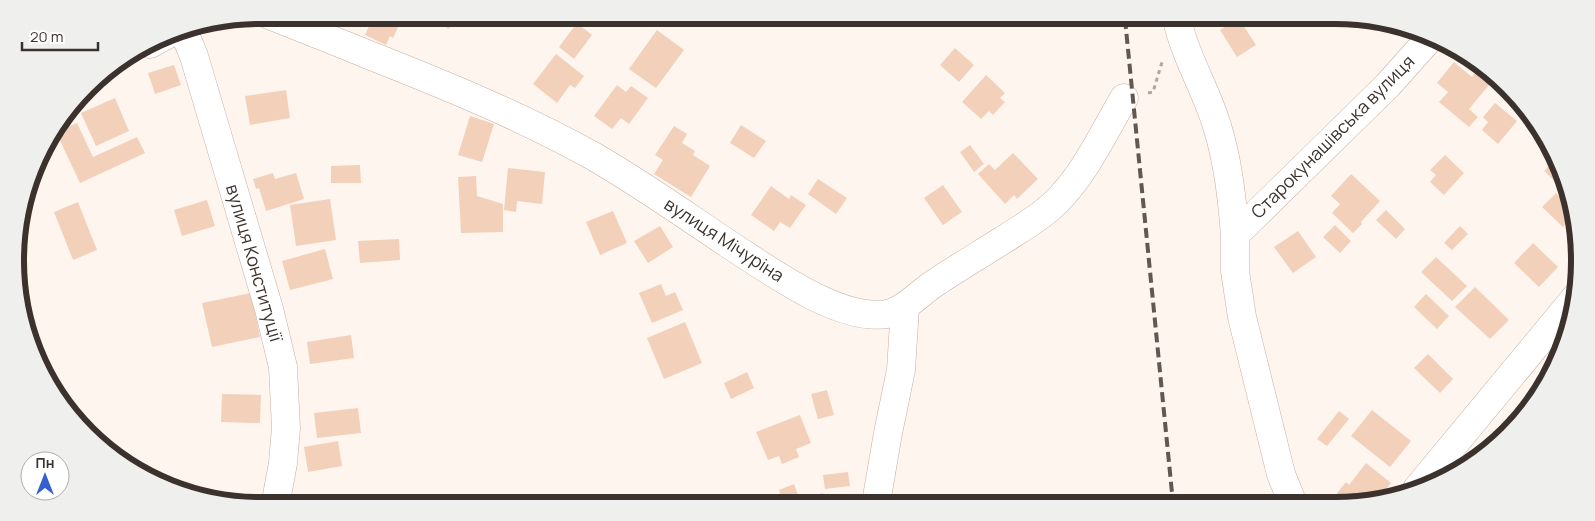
<svg xmlns="http://www.w3.org/2000/svg" width="1595" height="521" viewBox="0 0 1595 521" font-family="Manrope,sans-serif">
  <style>
    .building { fill: #f3d0b9 }
    .lines { fill: none; stroke-linecap: round; stroke-linejoin: round }
    .minor-casing { stroke: #c6b0a3; stroke-width: 29 }
    .path { stroke: #b0a7a1; stroke-width: 3; stroke-dasharray: 4 4; stroke-linecap: butt }
    .minor { stroke: #fff; stroke-width: 28 }
    .rail { stroke: #615853; stroke-width: 4; stroke-dasharray: 10 5; stroke-linecap: butt }
    .labels { text-anchor: middle; stroke-width: 4; stroke-linejoin: round; paint-order: stroke }
    .street-label { font-size: 18px; fill: #3b322d; stroke: #fff }
    .rim { fill: none; stroke: #3b322d; stroke-width: 6 }
  </style>
  <rect width="100%" height="100%" fill="#fef5ef"/>
  <path class="building" d="M374,15L385,16L400,23L393,38L390,36L386,45L365,35Z
    M436,16H458L461,19L448,29Z
    M1237,19H1239L1256,45L1237,57L1220,30Z
    M577,23L592,35L574,59L559,47Z
    M657,30L684,50L656,88L629,69Z
    M955,48L974,65L959,82L940,65Z
    M556,54L584,76L575,88L570,85L557,103L533,84Z
    M1454,62L1472,77L1481,66L1494,79L1469,109L1478,117L1469,127L1439,102L1448,92L1437,83Z
    M174,65L181,85L155,94L148,73Z
    M986,75L1005,93L1000,98L1005,102L993,115L989,111L981,119L962,102Z
    M617,85L626,92L631,86L648,98L629,124L621,118L612,129L594,116Z
    M286,90L290,118L250,125L245,96Z
    M115,98L129,131L96,146L81,113Z
    M1495,103L1517,121L1498,144L1482,130L1488,122L1483,117Z
    M470,116L494,124L482,162L458,155Z
    M77,123L93,157L137,137L145,153L80,183L56,132Z
    M741,125L766,141L754,158L730,143Z
    M674,126L687,134L682,143L695,151L693,155L710,166L691,197L654,174L663,160L655,155Z
    M970,145L984,164L974,172L960,152Z
    M1013,153L1038,179L1017,199L1014,195L1005,204L978,174L989,164L995,170Z
    M1445,155L1464,173L1444,195L1430,182L1436,175L1430,170Z
    M1554,161L1565,189L1564,190L1544,171Z
    M360,165L361,183H331V166Z
    M508,168L545,172L542,204L517,201L516,212L504,210Z
    M273,173L275,179L296,173L304,199L266,211L259,188L256,189L253,179Z
    M1351,174L1380,201L1361,222L1362,224L1353,233L1332,213L1340,204L1331,196Z
    M476,176L477,196L503,204V232L461,233L458,177Z
    M818,179L847,198L836,214L808,194Z
    M943,185L962,212L943,225L924,198Z
    M771,186L789,199L791,195L806,205L790,228L780,222L774,231L751,215Z
    M1556,193L1563,200L1568,195L1575,213V220L1572,217L1563,227L1542,207Z
    M330,199L336,240L296,246L290,205Z
    M207,200L215,226L182,236L174,210Z
    M78,202L97,250L73,260L54,212Z
    M1386,210L1405,229L1396,239L1376,220Z
    M613,211L627,243L600,255L586,222Z
    M1335,225L1351,241L1340,253L1323,237Z
    M660,226L673,247L648,263L634,241Z
    M1460,226L1468,234L1452,250L1444,243Z
    M1298,231L1316,257L1293,273L1274,247Z
    M399,239L400,260L360,263L358,241Z
    M1533,243L1558,267L1539,287L1514,263Z
    M325,249L333,279L290,290L282,261Z
    M1436,257L1467,286L1452,301L1421,272Z
    M661,284L666,296L675,292L683,310L652,323L639,293Z
    M1475,287L1509,320L1490,339L1455,307Z
    M251,293L260,337L212,347L202,303Z
    M1426,294L1449,316L1437,329L1414,307Z
    M685,322L702,363L664,379L647,338Z
    M351,335L354,358L310,364L307,342Z
    M1428,354L1453,379L1440,393L1414,368Z
    M747,372L754,388L731,399L724,383Z
    M827,390L834,415L818,419L811,394Z
    M222,394L261,395L260,423L221,422Z
    M358,408L361,433L317,438L314,413Z
    M1372,410L1411,441L1390,467L1351,436Z
    M1339,411L1349,419L1327,446L1317,439Z
    M800,415L811,443L796,449L799,457L782,464L779,456L768,460L756,432Z
    M338,441L342,466L308,472L304,447Z
    M1366,463L1391,483L1377,501L1367,504H1350L1337,493L1346,482L1349,485Z
    M848,472L850,486L825,489L823,475Z
    M794,484L799,498L783,503L779,490Z
    M823,493L825,503H808L807,497Z"/>
  <g class="lines">
    <g class="minor-casing">
      <path id="minor" d="M269,15C302,28 335,41 369,55C445,85 521,116 593,156C640,183 685,215 730,245C769,270 839,322 887,314C906,310 921,291 938,281C959,267 981,254 1003,240C1020,229 1038,219 1053,205C1084,176 1103,134 1124,98
        M1177,19C1185,57 1206,89 1217,126C1228,161 1232,198 1235,235
        M183,30L194,56L204,90L269,309L283,367L286,428L283,463L276,501
        M150,44L172,32
        M1417,489L1575,298
        M876,503L888,433L901,370L905,307
        M1293,504L1281,474L1242,317L1235,271V235L1388,85L1429,39"/>
    </g>
    <path class="path" d="M1148,93L1153,92L1162,62"/>
    <use href="#minor" class="minor"/>
    <path class="rail" d="M1125,19L1173,503"/>
  </g>
  <g class="labels">
    <g class="street-label">
      <text transform="translate(1333 137) rotate(-45)" y="6">Старокунашівська вулиця</text>
      <text transform="translate(724 240) rotate(33)" y="6">вулиця Мічуріна</text>
      <text transform="translate(254 263) rotate(74)" y="6">вулиця Конституції</text>
    </g>
  </g>
  <path d="M0 0H1595V521H0ZM260 24H1335A236 236 0 0 1 1571 260V261A236 236 0 0 1 1335 497H260A236 236 0 0 1 24 261V260A236 236 0 0 1 260 24Z" fill="#efefee" fill-rule="evenodd"/>
  <path class="rim" d="M260 24H1335A236 236 0 0 1 1571 260V261A236 236 0 0 1 1335 497H260A236 236 0 0 1 24 261V260A236 236 0 0 1 260 24Z"/>
  <g transform="translate(45 476)"><circle r="24" fill="#ffffff" stroke="#b1adab"/>
  <path d="M0-4L9 19L0 12L-9 19Z" fill="#335fcf"/>
  <text y="-8" font-size="14" font-weight="bold" text-anchor="middle" fill="#3b322d">Пн</text>
  </g>
  <path d="M22 42v8h76v-8" fill="none" stroke="#3b322d" stroke-width="2.5"/>
  <text x="30" y="42" font-size="15" fill="#3b322d" stroke="#ffffff" stroke-width="4" paint-order="stroke">20 m</text>
</svg>
